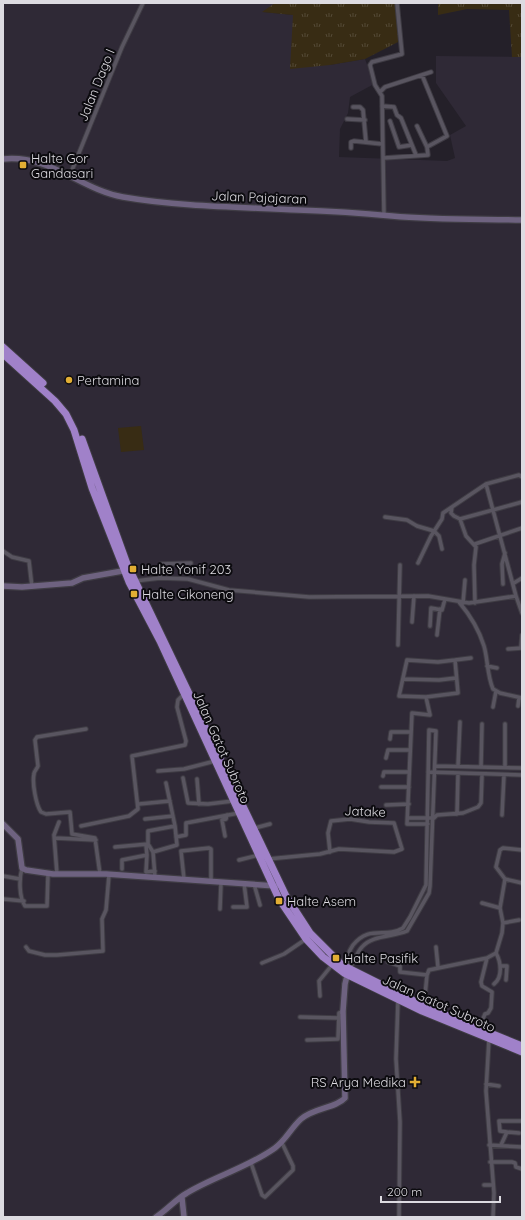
<svg xmlns="http://www.w3.org/2000/svg" width="525" height="1220" viewBox="0 0 525 1220" font-family="Quicksand,sans-serif">
  <style>
    .built { fill: #2f2936 }
    .grass { fill: url(#grass-tufts) }
    .pitch { fill: #382c14 }
    .lines { fill: none; stroke-linecap: round; stroke-linejoin: round }
    .street-casing { stroke: #3f3c44; stroke-width: 5.5 }
    .secondary-casing { stroke: #3f3c44; stroke-width: 8 }
    .highway-casing { stroke: #3f3c44; stroke-width: 9 }
    .street { stroke: #595560; stroke-width: 3.5 }
    .secondary { stroke: #6e6280; stroke-width: 5.5 }
    .highway { stroke: #a081c9; stroke-width: 7 }
    .poi-dot { fill: #e2ae34; stroke: #0c0b0f; stroke-width: 1.5 }
    .labels { text-anchor: middle; stroke-width: 4; stroke-linejoin: round; paint-order: stroke }
    .street-label { font-size: 13px; fill: #dddbe1; stroke: #0c0b0f }
    .poi-label { font-size: 13px; fill: #dddbe1; stroke: #0c0b0f; text-anchor: start }
  </style>
  <defs>
    <pattern id="grass-tufts" width="24" height="20" patternUnits="userSpaceOnUse"><rect width="24" height="20" fill="#382c14"/><path d="M3 7l-1-3M5 7V3M7 7l1-3M15 17l-1-3M17 17v-4M19 17l1-3" fill="none" stroke="#544a36"/></pattern>
  </defs>
  <rect width="100%" height="100%" fill="#242029"/>
  <path class="built" d="M3,3H275L263,12L293,15L330,65L365,59L374,84L350,97L348,113L340,129L339,157L447,161L455,158L450,135L466,126L436,83V56L522,57V1217H3Z"/>
  <path class="grass" d="M275,3H395L400,41L365,59L330,65L290,69L293,15L262,12Z
    M438,3H522V57H512L509,10L467,9L438,15Z"/>
  <path class="pitch" d="M141,426L144,450L121,452L118,428Z"/>
  <g class="lines">
    <g class="street-casing">
      <path id="street" d="M380,92L385,87L431,72
        M382,106L394,107L397,115L401,118L416,155
        M353,107H360L363,110L366,142
        M347,119L365,120
        M390,121L399,147L412,145
        M417,126L427,147
        M351,148V142L354,141L382,144
        M384,158L428,155L427,147L447,136L422,75
        M70,175L122,47L143,3
        M384,215L382,96L375,85L370,65L372,62L402,54L397,3
        M486,484L519,475L522,477
        M452,507L451,513L454,516L460,519L522,502
        M385,517L407,520L417,526L434,531L439,536L442,549
        M460,519L466,536L476,547L474,565L475,603
        M475,544L522,528
        M3,551L12,557L29,561L32,587
        M160,578L161,564L191,563
        M135,581L160,578L188,579L229,590L309,597L428,596L469,603L516,596L486,484L443,513L442,519L431,536L418,563
        M514,583L522,578
        M503,584L502,564L505,553
        M516,596L522,613
        M459,602C470,615 479,630 484,646C488,660 487,675 493,689L500,693L522,698
        M463,603L465,580
        M412,622L414,596
        M430,626L431,608L442,610L445,599
        M437,635L440,609
        M398,645L400,565
        M521,648L522,635
        M508,649L522,648
        M407,660L438,662L455,660L458,693L426,697L399,696Z
        M455,660L471,658
        M487,666L497,668
        M403,679L439,680L456,678
        M426,697L430,715L412,713L407,824H428
        M518,706L519,698
        M493,707L496,691
        M505,724V767
        M86,729L37,737L35,740L38,766C37,769 34,771 34,774C32,783 36,805 41,812L46,814L70,812L72,834L95,838L100,874
        M429,730L436,731L430,886L429,893L407,931C393,937 372,935 362,947C356,953 355,962 349,969C348,959 347,953 353,945C370,924 385,939 403,928L410,917L426,885Z
        M390,739L391,732H411
        M386,758L388,750H410
        M435,766L522,768
        M458,766L460,722
        M481,767L482,724
        M158,771L184,769L215,761
        M428,772L522,775
        M383,776L384,772H409
        M183,778L188,803L208,804L233,801
        M197,779L199,804
        M381,787H409
        M139,804L170,801
        M386,805L409,804
        M457,814L458,774
        M502,815L504,775
        M408,818H434L437,815L463,813L478,807L481,803L482,775
        M145,819L173,816
        M81,826L129,816L138,809L132,756L185,745L186,741L177,707L178,700L185,693
        M255,828L270,824
        M225,836L222,820L226,819L227,815
        M176,837L186,835V823L239,813
        M55,838L96,840
        M148,844V831L175,826
        M146,845L147,855
        M115,847L148,844L153,852L155,877
        M153,852L177,845L175,826L166,783
        M268,859L320,854L339,849L394,852L402,849L394,823L369,822L350,819L331,821L328,833L330,852
        M239,860L259,855
        M22,868C19,879 19,897 25,906H47L48,874
        M122,869V860L147,855L146,872L155,871
        M57,874L54,835L59,822
        M3,876L20,879
        M184,879L181,851L209,848L211,849V882
        M505,879L522,883
        M254,884L260,905
        M3,899L24,901
        M482,903L500,908
        M233,907H247L244,883
        M220,909L221,883
        M503,923L519,920
        M26,947L29,951L45,955H57L103,951L102,919L106,910L109,875
        M436,947L438,967
        M388,962L400,966V972L427,975
        M262,963L284,954L306,939
        M501,966H507L506,980
        M494,984C503,977 501,962 496,953
        M320,996L319,981L332,965
        M398,1000L396,1059L400,1122L399,1217
        M424,1006L427,975L429,970L487,958L496,953L502,933L503,923L500,908L505,879L496,867L500,850L503,848L522,850
        M300,1017L339,1018
        M479,1028L485,1014L488,1013L491,1008L492,992L482,986L481,982L487,958
        M489,1039L486,1091L494,1193L493,1217
        M307,1040L338,1039L339,1013L343,1011
        M486,1084L499,1086
        M507,1132L500,1131L499,1121H522
        M489,1145L522,1147
        M501,1145L507,1132L519,1133
        M490,1162H512L515,1163L516,1167L522,1169
        M251,1163L262,1195L265,1197L293,1170V1166L282,1143
        M484,1185H493"/>
    </g>
    <g class="secondary-casing">
      <path id="secondary" d="M3,159C50,154 81,190 123,197C181,207 240,207 298,210C329,211 361,213 392,216C435,220 479,219 522,220
        M3,586L22,587L72,583L83,578L128,570
        M3,824L18,839L22,868L26,870L53,874H106L276,886
        M182,1198L184,1217
        M156,1217C167,1210 176,1199 187,1193C215,1176 247,1168 275,1148C286,1140 291,1128 301,1119C313,1108 336,1108 345,1098L343,1011L345,984L348,972"/>
    </g>
    <g class="highway-casing">
      <path id="highway" d="M3,347L43,383
        M3,354L55,401L66,414L74,430L92,488L129,582L160,641L279,899L306,939L323,957L344,973L422,1011L522,1052
        M82,439L127,564L286,896L310,933L342,965L424,1006L522,1046"/>
    </g>
    <use href="#street" class="street"/>
    <use href="#secondary" class="secondary"/>
    <use href="#highway" class="highway"/>
  </g>
  <g class="poi-dot">
    <rect x="19" y="161" width="8" height="8" rx="2"/>
    <circle cx="69" cy="380" r="4"/>
    <rect x="129" y="565" width="8" height="8" rx="2"/>
    <rect x="130" y="590" width="8" height="8" rx="2"/>
    <rect x="275" y="897" width="8" height="8" rx="2"/>
    <rect x="332" y="954" width="8" height="8" rx="2"/>
    <path d="M413 1076h4v4h4v4h-4v4h-4v-4h-4v-4h4z"/>
  </g>
  <g class="labels">
    <g class="street-label">
      <text transform="translate(96 85) rotate(-68)" y="5">Jalan Dago I</text>
      <text transform="translate(259 197) rotate(2)" y="5">Jalan Pajajaran</text>
      <text transform="translate(222 747) rotate(66)" y="5">Jalan Gatot Subroto</text>
      <text transform="translate(365 811) rotate(2)" y="5">Jatake</text>
      <text transform="translate(439 1003) rotate(24)" y="5">Jalan Gatot Subroto</text>
    </g>
    <g class="poi-label">
      <text x="31" y="163">Halte Gor<tspan x="31" dy="15">Gandasari</tspan></text>
      <text x="77" y="385">Pertamina</text>
      <text x="141" y="574">Halte Yonif 203</text>
      <text x="142" y="599">Halte Cikoneng</text>
      <text x="287" y="906">Halte Asem</text>
      <text x="344" y="963">Halte Pasifik</text>
      <text x="406" y="1087" text-anchor="end">RS Arya Medika</text>
    </g>
  </g>
  <rect width="525" height="1220" fill="none" stroke="#dddbe1" stroke-width="8"/>
  <path d="M381 1196v6h119v-6" fill="none" stroke="#dddbe1" stroke-width="2"/>
  <text x="387" y="1196" font-size="12" fill="#dddbe1" stroke="#0c0b0f" stroke-width="3" paint-order="stroke">200 m</text>
</svg>
